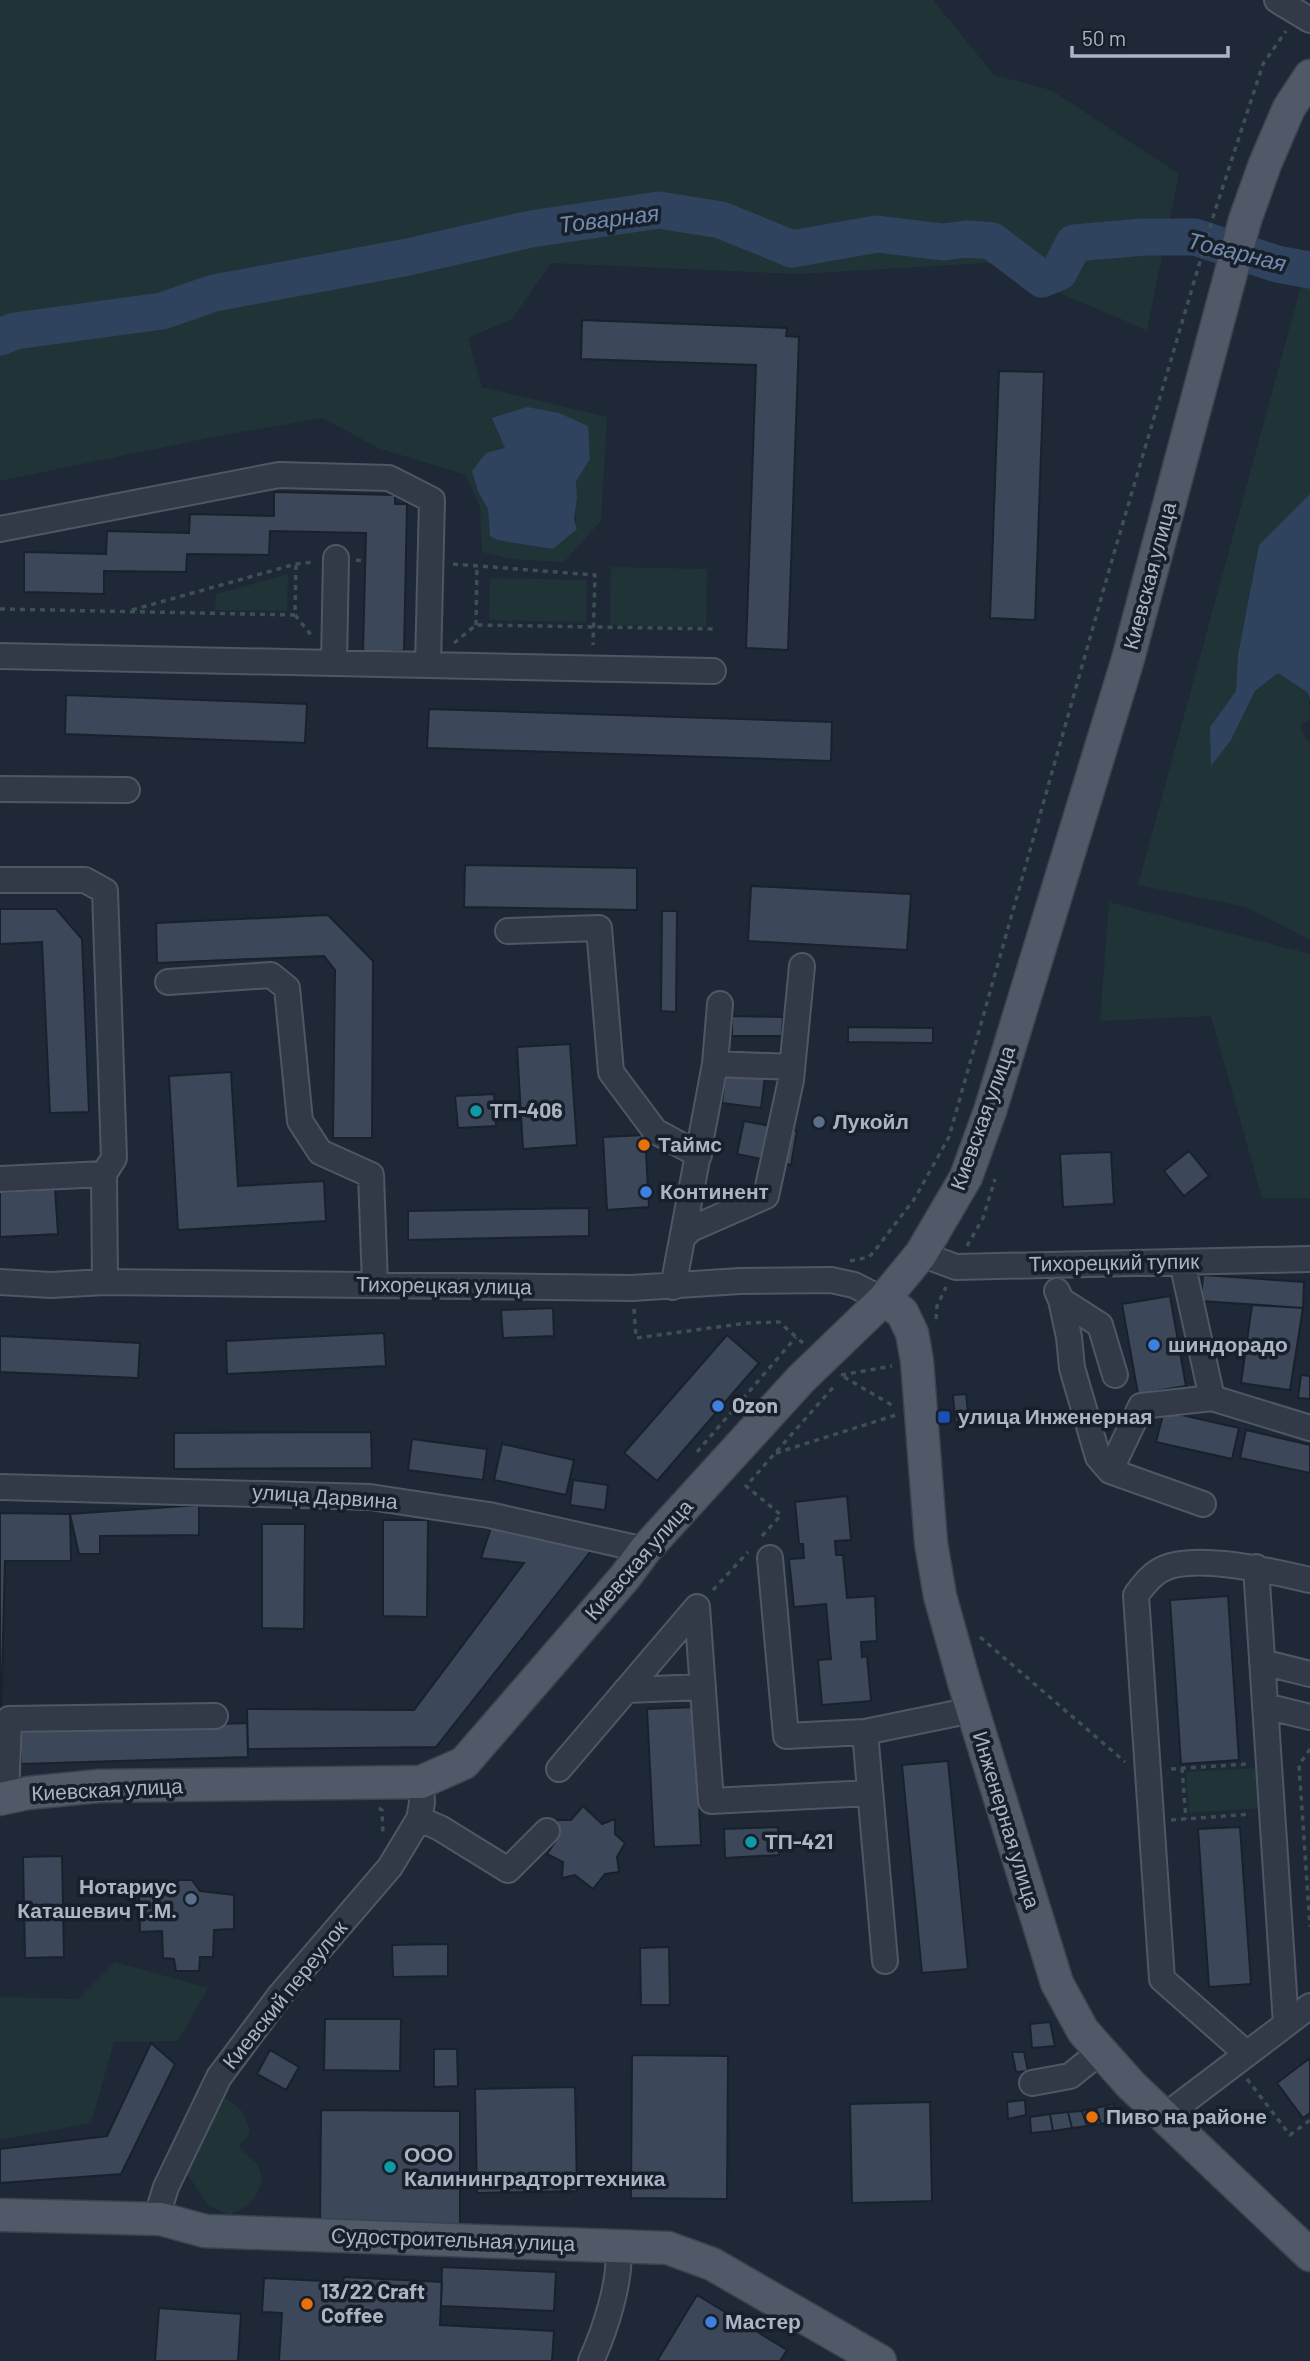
<svg xmlns="http://www.w3.org/2000/svg" width="1310" height="2361" viewBox="0 0 1310 2361" font-family="Barlow,sans-serif">
  <style>
    .green { fill: #203437; fill-rule: evenodd }
    .water { fill: #30435e }
    .lines { fill: none; stroke-linecap: round; stroke-linejoin: round }
    .river { stroke: #30435e; stroke-width: 37 }
    .building { fill: #3c4859; stroke: #19212c; stroke-width: 2 }
    .minor-casing { stroke: #4f5765; stroke-width: 28 }
    .major-casing { stroke: #3b4350; stroke-width: 35 }
    .path { stroke: #3d5154; stroke-width: 3.5; stroke-dasharray: 5 5; stroke-linecap: butt }
    .minor { stroke: #313a46; stroke-width: 24 }
    .major { stroke: #4f5967; stroke-width: 32 }
    .culture-dot { fill: #0f9aa8; stroke: #171f2a; stroke-width: 2.5 }
    .service-dot { fill: #5c6f8a; stroke: #171f2a; stroke-width: 2.5 }
    .food-dot { fill: #e8710a; stroke: #171f2a; stroke-width: 2.5 }
    .shop-dot { fill: #3f7fe0; stroke: #171f2a; stroke-width: 2.5 }
    .transit-dot { fill: #1a4fb4; stroke: #171f2a; stroke-width: 2.5 }
    .labels { text-anchor: middle; stroke-width: 7; stroke-linejoin: round; paint-order: stroke }
    .street-label { font-size: 21px; fill: #abb4c4; stroke: #171f2a }
    .poi-label { font-size: 21px; font-weight: bold; fill: #abb4c4; stroke: #171f2a; text-anchor: start }
    .water-label { font-size: 23px; font-style: italic; fill: #728bae; stroke: #171f2a }
  </style>
  <rect width="100%" height="100%" fill="#1e2836"/>
  <path class="green" d="M0,0H933L994,75L1051,90L1179,174L1147,330L988,263L797,274L551,263L512,319L468,338L482,387L607,417L601,521L564,562L511,559L482,552L480,507L466,475L378,448L323,418L213,437L0,481ZM493,418L590,459C586,466 580,472 577,479C574,486 575,522 577,529L553,549L490,536L488,509L506,448Z
    M1310,264V494L1259,545L1238,655L1236,691L1210,727L1231,740L1255,691L1278,673L1308,693L1310,720L1300,725L1306,740L1310,742V940L1246,907L1138,885L1305,271Z
    M611,567L707,569L706,627L610,625Z
    M288,574L287,611L215,610L216,594Z
    M490,578L587,580L586,622L489,620Z
    M1109,902L1310,954V1198H1262L1211,1016L1100,1021Z
    M1259,1768L1262,1808L1189,1813L1186,1772Z
    M115,1962L208,1988L178,2041L114,2042L91,2123L0,2140V1997L78,1999Z
    M225,2097L241,2110L250,2130L248,2136L240,2144V2149C245,2154 253,2159 257,2164C271,2186 249,2209 229,2215L208,2205L186,2172Z"/>
  <path class="water" d="M527,407L559,413L588,426L590,459L576,481L577,498L574,519L577,529L553,549L498,540L490,536L488,509L478,491L472,471L486,453L505,448L492,418Z
    M1310,494V701L1308,693L1278,673L1255,691L1231,740L1211,766L1210,727L1236,691L1238,655L1259,545Z"/>
  <g class="lines">
    <path class="river" d="M0,337L15,331L162,311L214,293L408,257L531,229L659,210L721,220L792,249L877,234L943,242L967,239L992,241L1042,279L1059,272L1074,243L1144,237H1195L1277,264L1310,270"/>
  </g>
  <path class="building" d="M582,320L787,328L786,336L799,337L788,650L746,648L756,365L581,359Z
    M999,371L1044,372L1035,620L990,618Z
    M274,492L395,495V504H407L404,651H363L366,533L270,531L269,555L187,554L186,572L104,571V594L24,592V552L106,554L107,531L189,533L190,514L274,516Z
    M66,695L307,704L305,743L65,734Z
    M429,709L832,722L831,761L427,748Z
    M465,865L637,868V910L464,907Z
    M751,886L911,894L907,950L748,941Z
    M0,909H56L82,939L89,1112L50,1113L42,942L0,944Z
    M662,911H677L676,1012L661,1011Z
    M328,915L373,961L372,1138H333L335,970L324,956L157,963L156,923Z
    M732,1016L783,1017L782,1036H732Z
    M848,1027L933,1028V1043L848,1042Z
    M570,1044L577,1145L523,1149L517,1047Z
    M726,1071L765,1076L761,1108L722,1103Z
    M231,1072L238,1186L324,1181L326,1221L178,1230L169,1076Z
    M494,1094L496,1126L458,1128L455,1096Z
    M744,1121L797,1131L791,1165L737,1154Z
    M645,1135L649,1207L607,1210L603,1137Z
    M1189,1151L1209,1176L1184,1196L1164,1171Z
    M1111,1152L1114,1204L1063,1207L1060,1154Z
    M55,1189L58,1234L0,1237V1192Z
    M589,1208V1236L408,1240V1211Z
    M1203,1275L1304,1282L1303,1308L1201,1301Z
    M1170,1296L1186,1386L1138,1394L1122,1304Z
    M1252,1305L1303,1308L1290,1390L1241,1383Z
    M553,1308L554,1336L503,1338L501,1310Z
    M384,1333L386,1366L227,1374L226,1341Z
    M727,1335L759,1363L657,1481L624,1453Z
    M0,1336L140,1343L138,1378L0,1372Z
    M1301,1375L1310,1376V1399L1298,1398Z
    M966,1394L969,1421L955,1422L953,1395Z
    M1164,1411L1239,1428L1232,1459L1156,1442Z
    M1246,1430L1310,1445V1473L1240,1458Z
    M371,1432L372,1468L174,1469V1433Z
    M412,1439L487,1449L483,1480L408,1470Z
    M502,1444L574,1460L566,1495L494,1480Z
    M573,1480L608,1485L605,1510L570,1505Z
    M847,1496L851,1540L835,1541L836,1555H843L847,1598L875,1596L877,1641L861,1642L862,1657L867,1656L871,1701L822,1705L818,1660L831,1659L826,1604L794,1607L789,1559L804,1558L803,1544H799L795,1502Z
    M199,1505V1535L100,1536V1554H79L70,1514Z
    M0,1513L70,1514L71,1561H5L0,1754Z
    M383,1520H428L427,1617L383,1616Z
    M262,1524H305L304,1629L262,1628Z
    M491,1528L594,1547L436,1747L248,1749L247,1709L414,1710L524,1563L481,1558Z
    M1228,1596L1239,1760L1181,1764L1170,1600Z
    M694,1707L701,1845L654,1847L647,1709Z
    M247,1723L248,1757L21,1764L20,1731Z
    M948,1761L968,1969L922,1973L902,1765Z
    M583,1806L602,1824L615,1819V1834L625,1843L617,1857L619,1872L605,1874L593,1889L575,1875L562,1878L563,1862L547,1854L557,1839V1820H571Z
    M778,1827L779,1855L725,1858L724,1829Z
    M1240,1827L1251,1984L1209,1987L1198,1829Z
    M62,1856L64,1957L25,1958L23,1857Z
    M179,1880H192L200,1891L234,1895V1929L214,1930L213,1957H200L199,1971H176L174,1959L163,1958L162,1931L140,1932L139,1892L171,1893Z
    M448,1944V1976L393,1977L392,1945Z
    M669,1947L670,2005H641L640,1948Z
    M325,2019H401L400,2071L324,2070Z
    M1050,2022L1055,2046L1032,2048L1030,2024Z
    M151,2043L175,2064L121,2174L0,2183V2149L107,2136Z
    M434,2049H457L458,2086L434,2087Z
    M270,2050L299,2067L286,2090L257,2074Z
    M1012,2052H1024L1028,2071L1016,2072Z
    M632,2055L728,2056L727,2199L631,2198Z
    M1310,2058V2113L1303,2118L1277,2083Z
    M575,2087L577,2191L477,2193L475,2089Z
    M1025,2100L1026,2115L1008,2119L1007,2102Z
    M930,2102L932,2201L852,2203L850,2104Z
    M1114,2104L1115,2121L1101,2124L1096,2108Z
    M1096,2108L1101,2124L1087,2126L1082,2111Z
    M321,2110L460,2111V2229L320,2224Z
    M1082,2111L1087,2126L1072,2128L1068,2112Z
    M1068,2112L1072,2128L1053,2131L1050,2114Z
    M1050,2114L1053,2131L1031,2133L1030,2117Z
    M442,2267L556,2272L554,2311L441,2306Z
    M344,2277L442,2282L440,2325L554,2331L552,2361H279L282,2313L262,2312L264,2278L343,2282Z
    M697,2295L787,2350L780,2361H657Z
    M159,2308L241,2314L238,2361H155Z"/>
  <g class="lines">
    <g class="minor-casing">
      <path id="minor" d="M1277,0L1310,20
        M0,529L279,475L389,478L432,500L428,665L713,671
        M0,656L428,665
        M334,663L336,558
        M0,789L127,790
        M0,880H85L105,891L114,1158L104,1174
        M508,931L599,928L611,1072L655,1131L699,1155
        M168,982L271,975L287,988L300,1121L320,1152L371,1175L375,1284
        M715,1064L792,1067
        M0,1179L104,1174L105,1282
        M684,1236L691,1229L766,1196L791,1080L802,966
        M921,1254L956,1267L1310,1259
        M0,1282L51,1285L105,1282L632,1288L740,1281L831,1280L854,1285L883,1300
        M673,1287L715,1064L720,1004
        M1057,1291L1061,1300L1100,1325L1115,1375
        M1061,1300L1069,1337L1072,1368L1098,1457L1110,1471L1203,1504
        M1212,1398L1310,1428
        M1110,1471L1141,1406L1212,1398L1182,1262
        M0,1487L370,1497L489,1515L645,1550
        M770,1558L786,1736L865,1732
        M1256,1567L1286,2024
        M1262,1662L1310,1674
        M626,1690L703,1687
        M1265,1706L1310,1717
        M559,1769L697,1607L711,1801L870,1793
        M6,1797L9,1719L215,1716
        M419,1819L440,1828L508,1870L547,1831
        M885,1961L865,1732L972,1710
        M1247,2054L1162,1979L1136,1595C1143,1586 1149,1577 1159,1571C1191,1551 1274,1572 1310,1580
        M1032,2083L1070,2076L1101,2051
        M1165,2116L1310,2006
        M161,2219V2203L166,2187L219,2077L281,1994L390,1867L419,1819L422,1803L421,1782
        M591,2361C605,2330 622,2280 618,2246"/>
    </g>
    <g class="major-casing">
      <path id="major" d="M883,1300L902,1312L912,1333L917,1361L931,1543L940,1596L964,1682L1057,1983L1083,2031L1131,2085L1310,2255
        M0,1799L28,1793L99,1786L421,1782L464,1763L625,1577L645,1550L801,1379L883,1300L921,1254L966,1177L990,1111L1128,659L1245,220L1265,164L1289,108L1310,76
        M0,2215L161,2219L205,2231L668,2248L712,2264L880,2361"/>
    </g>
    <path class="path" d="M356,560L365,561
      M453,564L595,575L593,645
      M0,609L295,615L296,564
      M132,610L296,564L314,562
      M295,615L311,635
      M476,625L477,565
      M454,643L476,625L715,629
      M967,1246L983,1218L995,1179
      M850,1261L869,1257L876,1249L915,1198L949,1137L1112,560L1214,214L1263,64L1286,31
      M634,1309L636,1338L747,1323L779,1322L803,1343
      M936,1319L937,1306L946,1287
      M841,1375L892,1366
      M844,1377L895,1407
      M697,1452L796,1337
      M776,1453L896,1415
      M762,1536L781,1515L746,1486L836,1384
      M713,1590L748,1552
      M980,1637L1125,1762
      M1310,1749L1299,1765L1310,1927
      M1182,1768L1186,1819
      M1171,1769L1247,1764
      M379,1808L382,1810L383,1834
      M1171,1820L1251,1814
      M1247,2079L1290,2135L1310,2120"/>
    <use href="#minor" class="minor"/>
    <use href="#major" class="major"/>
  </g>
  <g class="culture-dot">
    <circle cx="476" cy="1111" r="7"/>
    <circle cx="751" cy="1842" r="7"/>
    <circle cx="390" cy="2167" r="7"/>
  </g>
  <g class="service-dot">
    <circle cx="819" cy="1122" r="7"/>
    <circle cx="191" cy="1899" r="7"/>
  </g>
  <g class="food-dot">
    <circle cx="644" cy="1145" r="7"/>
    <circle cx="1092" cy="2117" r="7"/>
    <circle cx="307" cy="2304" r="7"/>
  </g>
  <g class="shop-dot">
    <circle cx="646" cy="1192" r="7"/>
    <circle cx="1154" cy="1345" r="7"/>
    <circle cx="718" cy="1406" r="7"/>
    <circle cx="711" cy="2322" r="7"/>
  </g>
  <rect class="transit-dot" x="937" y="1410" width="14" height="14" rx="3.5"/>
  <g class="labels">
    <g class="street-label">
      <text transform="translate(1150 576) rotate(-75)" y="7">Киевская улица</text>
      <text transform="translate(983 1118) rotate(-70)" y="7">Киевская улица</text>
      <text transform="translate(1114 1263) rotate(-1)" y="7">Тихорецкий тупик</text>
      <text transform="translate(444 1286) rotate(1)" y="7">Тихорецкая улица</text>
      <text transform="translate(325 1497) rotate(4)" y="7">улица Дарвина</text>
      <text transform="translate(639 1560) rotate(-49)" y="7">Киевская улица</text>
      <text transform="translate(107 1790) rotate(-3)" y="7">Киевская улица</text>
      <text transform="translate(1006 1820) rotate(73)" y="7">Инженерная улица</text>
      <text transform="translate(285 1995) rotate(-51)" y="7">Киевский переулок</text>
      <text transform="translate(453 2240) rotate(2)" y="7">Судостроительная улица</text>
    </g>
    <g class="poi-label">
      <text x="490" y="1118">ТП-406</text>
      <text x="833" y="1129">Лукойл</text>
      <text x="658" y="1152">Таймс</text>
      <text x="660" y="1199">Континент</text>
      <text x="1168" y="1352">шиндорадо</text>
      <text x="732" y="1413">Ozon</text>
      <text x="958" y="1424">улица Инженерная</text>
      <text x="765" y="1849">ТП-421</text>
      <text x="177" y="1894" text-anchor="end">Нотариус<tspan x="177" dy="24">Каташевич Т.М.</tspan></text>
      <text x="1106" y="2124">Пиво на районе</text>
      <text x="404" y="2162">ООО<tspan x="404" dy="24">Калининградторгтехника</tspan></text>
      <text x="321" y="2299">13/22 Craft<tspan x="321" dy="24">Coffee</tspan></text>
      <text x="725" y="2329">Мастер</text>
    </g>
    <g class="water-label">
      <text transform="translate(609 219) rotate(-7)" y="8">Товарная</text>
      <text transform="translate(1237 252) rotate(14)" y="8">Товарная</text>
    </g>
  </g>
  <path d="M1072 46v10h156v-10" fill="none" stroke="#abb4c4" stroke-width="3.5"/>
  <text x="1082" y="46" font-size="21" fill="#abb4c4" stroke="#171f2a" stroke-width="5" paint-order="stroke">50 m</text>
</svg>
